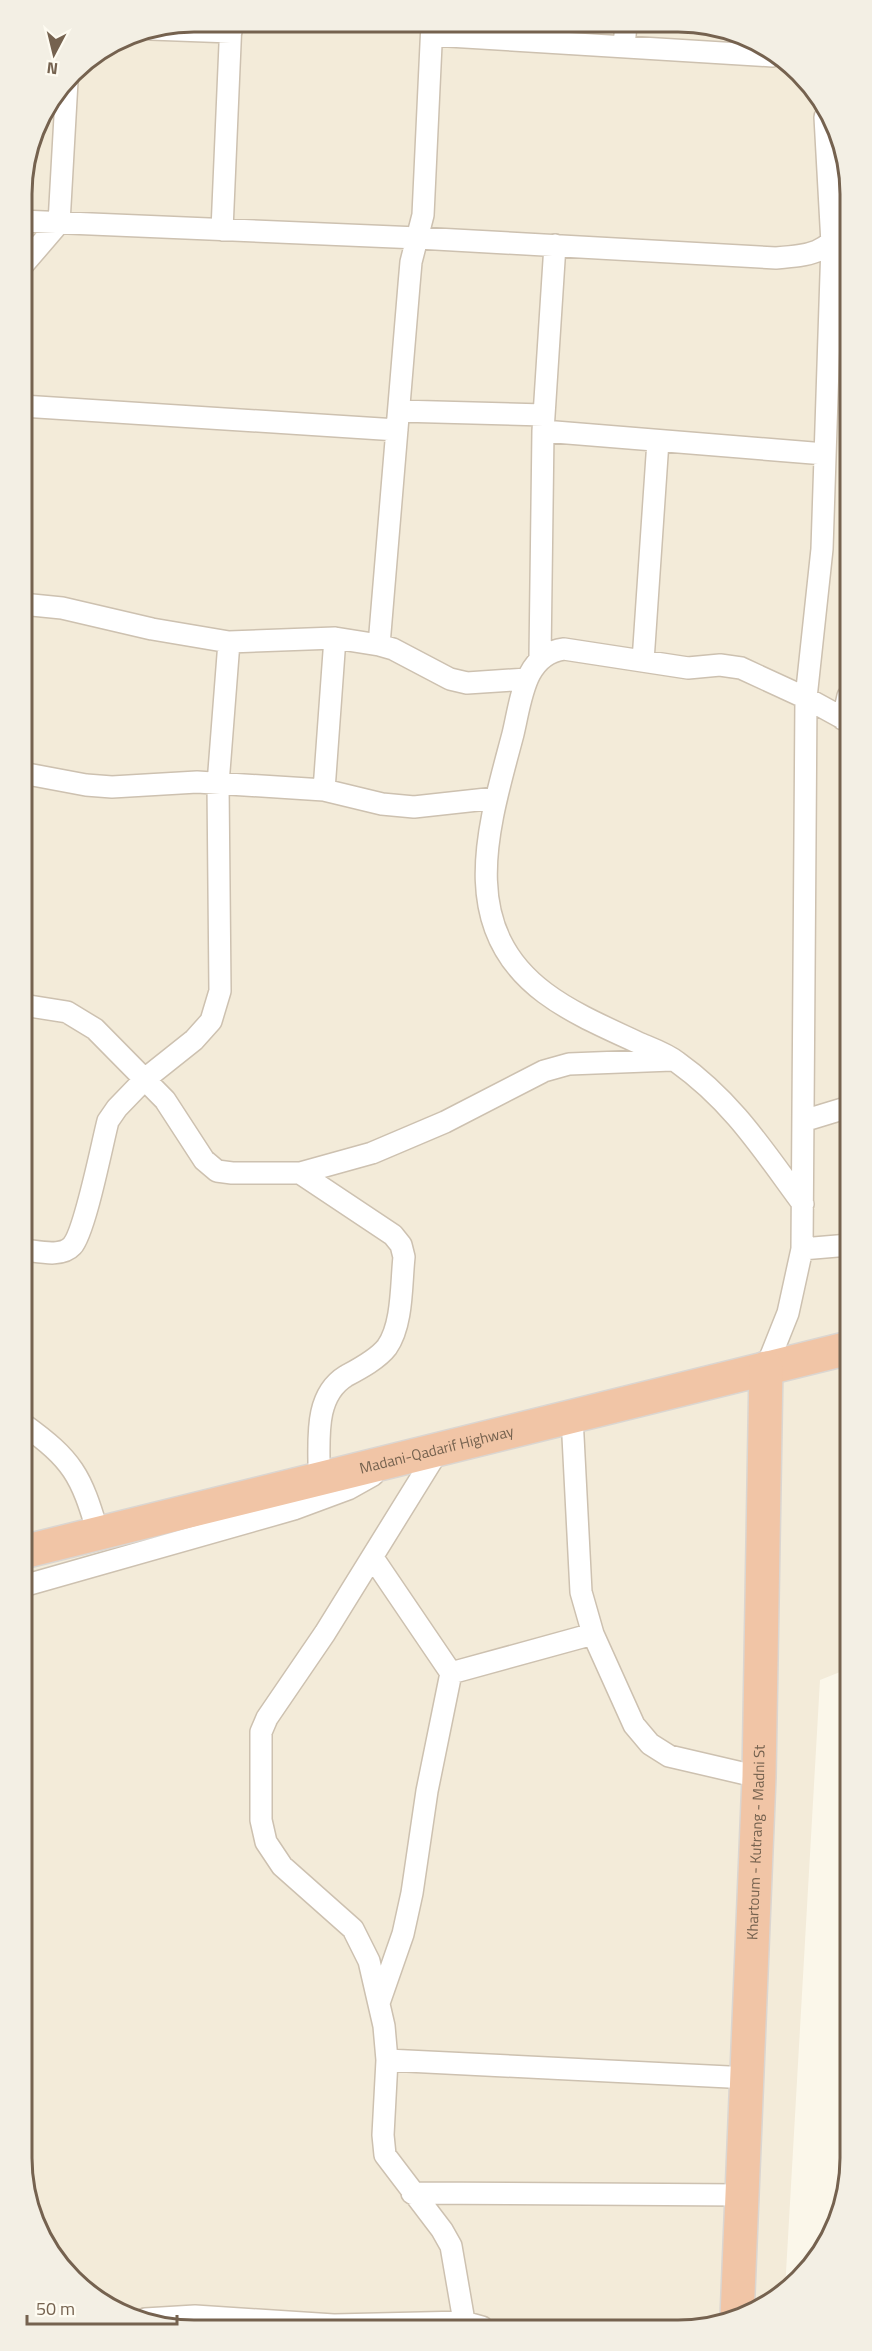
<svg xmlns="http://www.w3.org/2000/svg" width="872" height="2351" viewBox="0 0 872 2351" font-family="'Titillium Web',sans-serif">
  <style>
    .residential { fill: #f3ebd9 }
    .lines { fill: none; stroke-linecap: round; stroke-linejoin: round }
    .street-casing { stroke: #cdc1b0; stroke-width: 24 }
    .highway-casing { stroke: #dbd6d1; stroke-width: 36 }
    .street { stroke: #fff; stroke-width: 21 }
    .highway { stroke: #f1c5a6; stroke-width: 33 }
    .labels { text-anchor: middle; stroke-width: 6; stroke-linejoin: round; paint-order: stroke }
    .street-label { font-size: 15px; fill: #75624f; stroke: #fefbf1 }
    .rim { fill: none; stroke: #75624f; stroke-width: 3 }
  </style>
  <rect width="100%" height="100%" fill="#fbf7ea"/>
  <path class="residential" d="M193,21L713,24L800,71L848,159L850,1668L820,1680L785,2290L765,2307L713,2327H160L72,2280L24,2192L21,182L39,117L79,64L128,34Z"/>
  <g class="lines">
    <g class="street-casing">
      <path id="street" d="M151,29L231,32
        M432,35L773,56
        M624,47L626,24
        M21,221L418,238L776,258C812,255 824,254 848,225
        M222,230L231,21
        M22,266L59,223L67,81
        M22,406L397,430
        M399,411L544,415
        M543,431L825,454
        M22,604L62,608L152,629L229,642L335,638L379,645L393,649L450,679L467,683L527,679
        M379,645L409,285L411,262L423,215L432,23
        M540,658L543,431L555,245
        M643,661L658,441
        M843,719L848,696
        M22,773L86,785L112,787L197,782L324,790L382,804L414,807L496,798
        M324,790L335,638
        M23,1005L67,1012L95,1029L165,1100L204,1160L217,1171L232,1173H300L372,1153L445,1122L544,1071L569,1064L672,1060
        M803,1121L849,1107
        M300,1173L393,1235L401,1245L404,1257C401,1284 403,1324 387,1347C378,1359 359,1369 346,1376C312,1397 320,1444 319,1478
        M803,1204C763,1150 733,1102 677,1062C667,1054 653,1049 641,1044C609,1029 573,1014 545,993C455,926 489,825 513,734C521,701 524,654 564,649L688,668L720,665L741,668L806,698L848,721
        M802,1249L849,1245
        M23,1250C37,1251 61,1258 72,1246C85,1232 102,1144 108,1121L117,1108L145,1079L194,1040L211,1021L220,991L218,784L229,642
        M766,1368L788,1313L802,1249L806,698L822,549L832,244L825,117
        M572,1417L581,1592L593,1634L634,1725L650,1744L669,1756L759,1777
        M23,1424C73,1460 81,1475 98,1533
        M439,1449L325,1633L267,1718L261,1732V1820L266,1842L282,1866L353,1929L369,1961L384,2026L387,2060L383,2135L385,2155L442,2230L451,2246L465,2327
        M373,1558L451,1673L427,1791L412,1893L403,1934L380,2000
        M23,1586L294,1509L348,1489L373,1475
        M451,1673L593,1634
        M387,2060L749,2078
        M412,2193L743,2195
        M145,2319L195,2316L334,2325L464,2322L482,2327"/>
    </g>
    <g class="highway-casing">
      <g id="highway">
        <path id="s1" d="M23,1552L849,1348"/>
        <path id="s2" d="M737,2318L759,1777L766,1368"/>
      </g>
    </g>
    <use href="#street" class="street"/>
    <use href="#highway" class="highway"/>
  </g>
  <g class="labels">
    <g class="street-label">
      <text dy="5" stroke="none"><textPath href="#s1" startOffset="426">Madani-Qadarif Highway</textPath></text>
      <text dy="5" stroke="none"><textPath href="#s2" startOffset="476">Khartoum - Kutrang - Madni St</textPath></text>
    </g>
  </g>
  <path d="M0 0H872V2351H0ZM194 32H678A162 162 0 0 1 840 194V2158A162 162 0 0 1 678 2320H194A162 162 0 0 1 32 2158V194A162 162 0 0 1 194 32Z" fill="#f3efe4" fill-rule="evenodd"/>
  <path class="rim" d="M194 32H678A162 162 0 0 1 840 194V2158A162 162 0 0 1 678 2320H194A162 162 0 0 1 32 2158V194A162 162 0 0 1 194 32Z"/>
  <g transform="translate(54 54) rotate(187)" stroke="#fefbf1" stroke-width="4.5" paint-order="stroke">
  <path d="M0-4.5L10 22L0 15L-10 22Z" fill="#75624f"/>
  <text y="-9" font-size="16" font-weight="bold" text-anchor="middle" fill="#75624f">N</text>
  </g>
  <path d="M27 2315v9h150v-9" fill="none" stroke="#75624f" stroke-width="3"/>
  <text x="36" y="2315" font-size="18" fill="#75624f" stroke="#fefbf1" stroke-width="4.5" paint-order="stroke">50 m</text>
</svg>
